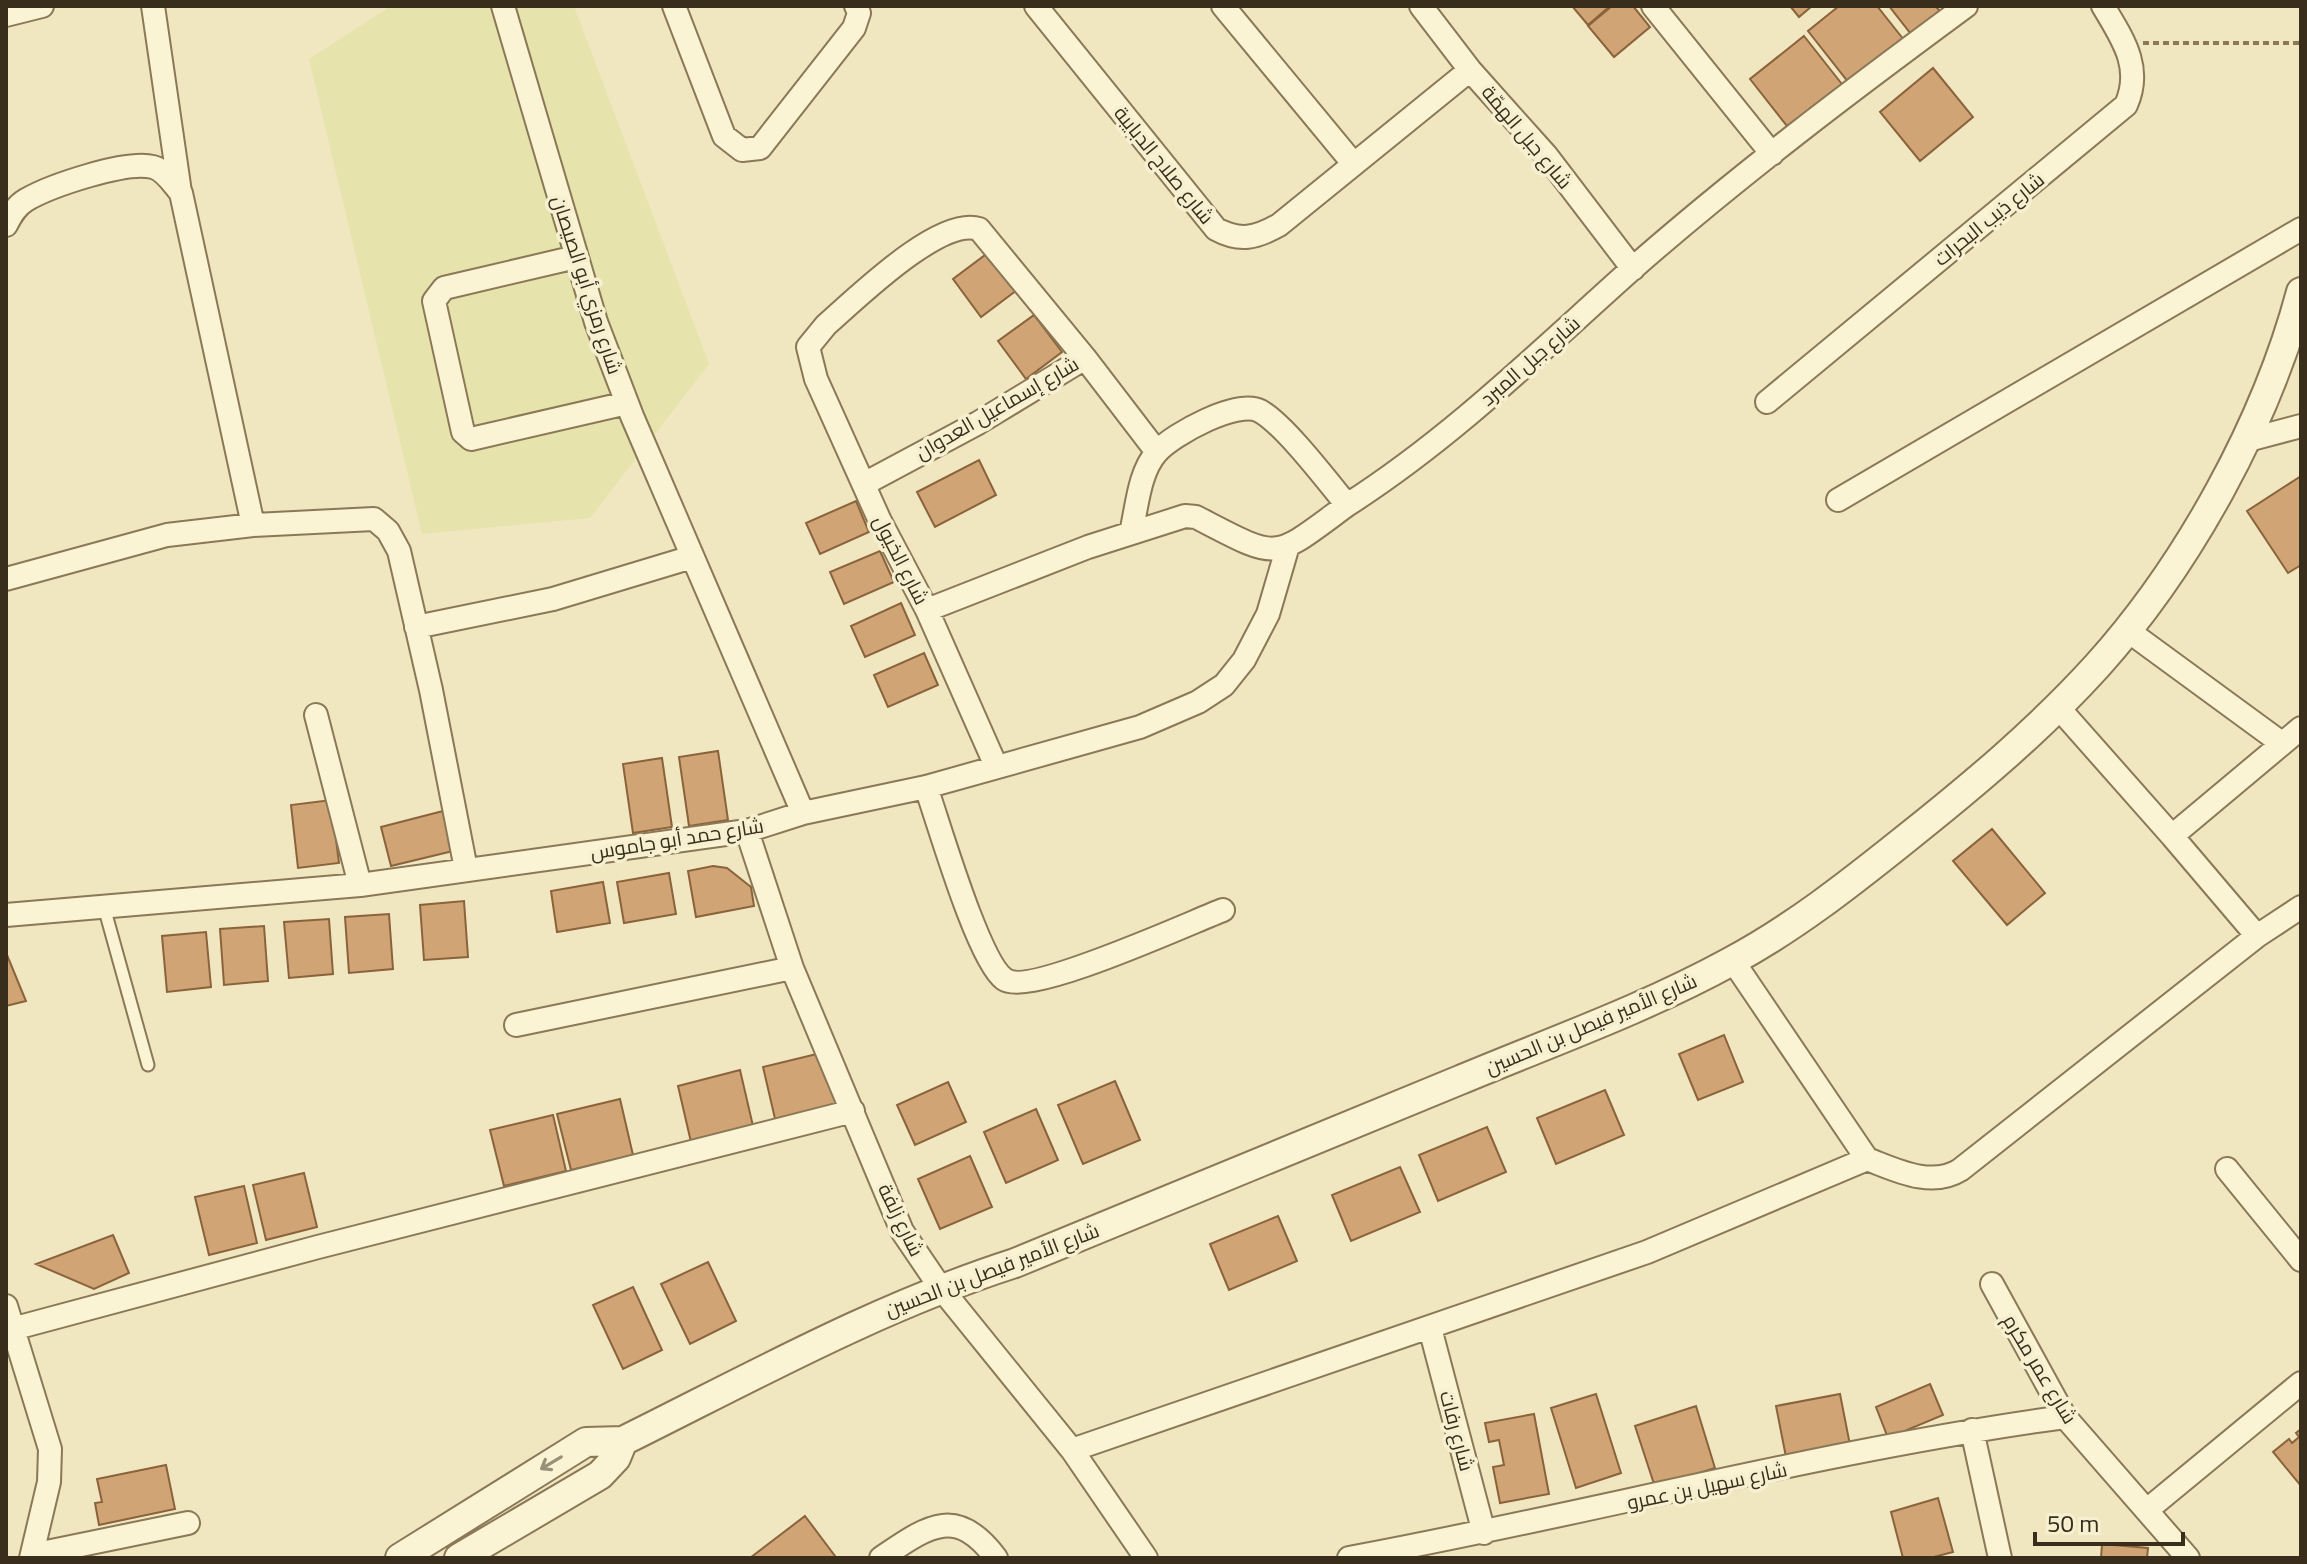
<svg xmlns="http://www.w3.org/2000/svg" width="2307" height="1564" viewBox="0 0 2307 1564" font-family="Georgia,Cairo,serif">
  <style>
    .farmland { fill: #e6e3ad }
    .building { fill: #d0a474; stroke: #8a633c; stroke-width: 2 }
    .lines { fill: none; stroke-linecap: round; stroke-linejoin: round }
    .service-casing { stroke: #8a7857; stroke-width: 15 }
    .minor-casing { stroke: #8a7857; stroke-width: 26 }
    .tertiary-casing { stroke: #8a7857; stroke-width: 32 }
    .path { stroke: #8a7857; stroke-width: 4; stroke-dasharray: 6 4; stroke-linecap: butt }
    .service { stroke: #faf3d4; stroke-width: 11 }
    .minor { stroke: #faf3d4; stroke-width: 22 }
    .tertiary { stroke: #faf3d4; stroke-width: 28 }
    .oneway { stroke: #9a9078 }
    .labels { text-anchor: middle; stroke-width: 7; stroke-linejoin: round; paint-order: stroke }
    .street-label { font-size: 20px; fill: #392d1c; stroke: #f7f0d0 }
  </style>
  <rect width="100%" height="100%" fill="#f0e7c0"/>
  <path class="farmland" d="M391,6H574L709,364L590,518L422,534L309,59Z"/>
  <path class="building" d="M1572,6H1610L1588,25Z
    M1612,6H1633L1650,27L1614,57L1588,26Z
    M1790,6H1812L1799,17Z
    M1839,6H1877L1904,40L1849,83L1808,31Z
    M1889,6H1935L1940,11L1911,34Z
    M1804,36L1845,88L1791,131L1750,79Z
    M1933,68L1973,117L1920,161L1880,112Z
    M989,252L1017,290L981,317L953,279Z
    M1034,315L1062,352L1026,379L998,341Z
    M979,460L996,495L935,527L917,492Z
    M2301,476V565L2288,573L2247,511Z
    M856,501L869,532L820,554L806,523Z
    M880,551L894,582L844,604L830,572Z
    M901,603L915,635L865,657L851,626Z
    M924,653L938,685L888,707L874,675Z
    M718,751L728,820L689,826L679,757Z
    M662,758L672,827L633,833L623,764Z
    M331,800L339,863L298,868L291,805Z
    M443,811L453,851L391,866L381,827Z
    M1992,829L2045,893L2007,925L1953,861Z
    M713,866L727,868L751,887L754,906L696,917L688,871Z
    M669,873L676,914L624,923L617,882Z
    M603,882L610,923L557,932L551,891Z
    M464,901L468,957L424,960L420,905Z
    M389,914L393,969L349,973L345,917Z
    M329,919L333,974L289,978L284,922Z
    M264,926L268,981L224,985L220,929Z
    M206,932L211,987L167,992L162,936Z
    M7,955L26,1001L6,1006V956Z
    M1724,1035L1743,1082L1698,1100L1679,1054Z
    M825,1052L839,1108L776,1123L763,1067Z
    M740,1070L753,1126L691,1142L678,1086Z
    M1115,1081L1140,1140L1083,1164L1058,1105Z
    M948,1082L966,1122L915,1145L897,1105Z
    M1605,1090L1624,1135L1556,1164L1537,1118Z
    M620,1099L633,1155L571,1170L557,1114Z
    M1036,1109L1058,1160L1006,1183L984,1132Z
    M553,1115L566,1171L504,1186L490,1130Z
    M1487,1127L1506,1172L1438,1201L1419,1155Z
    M970,1156L992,1207L940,1229L918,1179Z
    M1400,1167L1420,1212L1351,1241L1332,1195Z
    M304,1173L317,1227L266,1240L253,1185Z
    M244,1186L257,1243L209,1255L195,1197Z
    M1278,1216L1297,1261L1229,1290L1210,1244Z
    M113,1235L129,1273L94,1289L36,1264Z
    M708,1262L736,1321L690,1344L661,1284Z
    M633,1287L662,1350L623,1369L593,1305Z
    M1930,1384L1943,1415L1888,1438L1876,1407Z
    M1596,1394L1621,1473L1576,1488L1551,1408Z
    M1840,1394L1850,1445L1786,1457L1776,1406Z
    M1696,1406L1715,1468L1655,1487L1635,1426Z
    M1534,1414L1549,1494L1500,1503L1493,1467L1504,1465L1499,1440L1489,1442L1485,1423Z
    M2301,1429V1486L2273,1452L2289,1439L2292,1443L2299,1437L2296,1433Z
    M166,1465L175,1509L99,1525L95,1503L102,1502L97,1479Z
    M1938,1498L1953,1552L1930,1558H1903L1891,1512Z
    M805,1516L835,1556L832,1558H750Z
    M2102,1544L2148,1548L2147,1558H2101Z"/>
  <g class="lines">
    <g class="service-casing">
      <path id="service" d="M104,907L148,1065"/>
    </g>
    <g class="minor-casing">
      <path id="minor" d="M153,6L180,192
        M503,6L596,322L632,416L803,813
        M674,6L724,136L742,150L760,148L854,28L859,13L856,6
        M1036,6L1216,229C1240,242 1256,238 1279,225L1470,70
        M1223,6L1352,162
        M1421,6L1470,70L1546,155L1633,269
        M1653,6L1772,154
        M6,15L42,6
        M6,225C11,215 16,206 26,200C50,186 126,160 153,167C165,170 173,184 181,193L253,525
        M576,257L444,288L434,301L463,432L471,439L627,403
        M1085,358L1157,452
        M1767,402L2126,105C2143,67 2122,38 2103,6
        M2248,440L2301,426
        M864,484L978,423L1085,358L979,229C940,216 857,298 826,325L808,347L816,379L880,521L927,610L996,766
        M1838,500L2301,229
        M1131,533C1137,507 1139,472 1157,452C1173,434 1238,399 1260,411C1284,424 1328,482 1347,505C1452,438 1540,351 1632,269C1738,176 1852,90 1966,6
        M6,579L167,535L253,525L374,519L388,531L399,551L431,690L466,869
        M927,610L1088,547L1185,516L1196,517C1281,561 1271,561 1347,505
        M416,627L553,599L692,557
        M2127,630L2280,742
        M2057,706L2172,836
        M316,715L360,885
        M926,787C939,824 978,960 1004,979C1029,997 1189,923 1223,910
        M747,831L792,968L902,1231L940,1287L1072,1450L1146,1558
        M6,915L360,885L747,831L803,813L926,787L1140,727L1198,702L1224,685L1244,660L1268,614L1287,549
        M2257,936L2172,836L2301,728
        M1733,961L1867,1159C1896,1170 1931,1188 1960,1170L2257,936L2301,907
        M516,1025L792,968
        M2227,1169L2301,1260
        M1992,1284L2065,1417L2188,1558
        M6,1306L50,1449L49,1482L31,1558
        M1430,1328L1484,1533
        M12,1329L318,1247L853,1111
        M1972,1430L2000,1558
        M1072,1450L1647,1252L1867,1159
        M2147,1510L2301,1383
        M32,1555L188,1523
        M881,1558C927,1527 956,1504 996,1558
        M1349,1558C1588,1514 1824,1450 2065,1417"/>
    </g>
    <g class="tertiary-casing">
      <path id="tertiary" d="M400,1558L586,1442L623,1441C752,1377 878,1307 1015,1263C1164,1202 1312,1141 1460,1080C1551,1042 1644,1009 1730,962C1792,929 1848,885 1903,841C1971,787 2038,731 2097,666C2188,565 2266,423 2301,292
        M459,1558L600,1475L616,1458L623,1441"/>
    </g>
    <path class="path" d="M2143,43H2301"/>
    <use href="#service" class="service"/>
    <use href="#minor" class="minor"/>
    <use href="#tertiary" class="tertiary"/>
  </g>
  <defs><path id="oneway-shaft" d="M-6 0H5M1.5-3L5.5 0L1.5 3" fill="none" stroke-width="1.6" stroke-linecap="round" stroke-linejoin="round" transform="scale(2)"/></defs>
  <use class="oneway" href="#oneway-shaft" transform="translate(551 1463) rotate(149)"/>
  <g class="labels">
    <g class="street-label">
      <text transform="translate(1527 137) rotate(50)" y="7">شارع جبل الهمّة</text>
      <text transform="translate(1164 165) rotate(51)" y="7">شارع صلاح الدبايبة</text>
      <text transform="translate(1989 219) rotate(-39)" y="7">شارع ذيب البحرات</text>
      <text transform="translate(587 285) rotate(72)" y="7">شارع رمزي أبو الصيصان</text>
      <text transform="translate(1530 361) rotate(-41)" y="7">شارع جبل المبرد</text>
      <text transform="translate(997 408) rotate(-30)" y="7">شارع إسماعيل العدوان</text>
      <text transform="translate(901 560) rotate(63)" y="7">شارع الخيول</text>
      <text transform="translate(677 839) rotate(-9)" y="7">شارع حمد أبو جاموس</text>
      <text transform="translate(1591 1024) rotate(-23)" y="7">شارع الأمير فيصل بن الحسين</text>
      <text transform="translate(901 1220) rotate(64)" y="7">شارع زلفة</text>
      <text transform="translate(992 1270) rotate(-21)" y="7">شارع الأمير فيصل بن الحسين</text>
      <text transform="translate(2040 1369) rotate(59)" y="7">شارع عمر مكرم</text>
      <text transform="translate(1457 1431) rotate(75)" y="7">شارع رفات</text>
      <text transform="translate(1707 1486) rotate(-12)" y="7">شارع سهيل بن عمرو</text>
    </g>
  </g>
  <rect width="2307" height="1564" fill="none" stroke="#392d1c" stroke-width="16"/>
  <path d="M2035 1532v12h148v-12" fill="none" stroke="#392d1c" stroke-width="4"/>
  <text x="2047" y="1532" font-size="24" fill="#392d1c" stroke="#f7f0d0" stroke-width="6" paint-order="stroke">50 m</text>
</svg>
